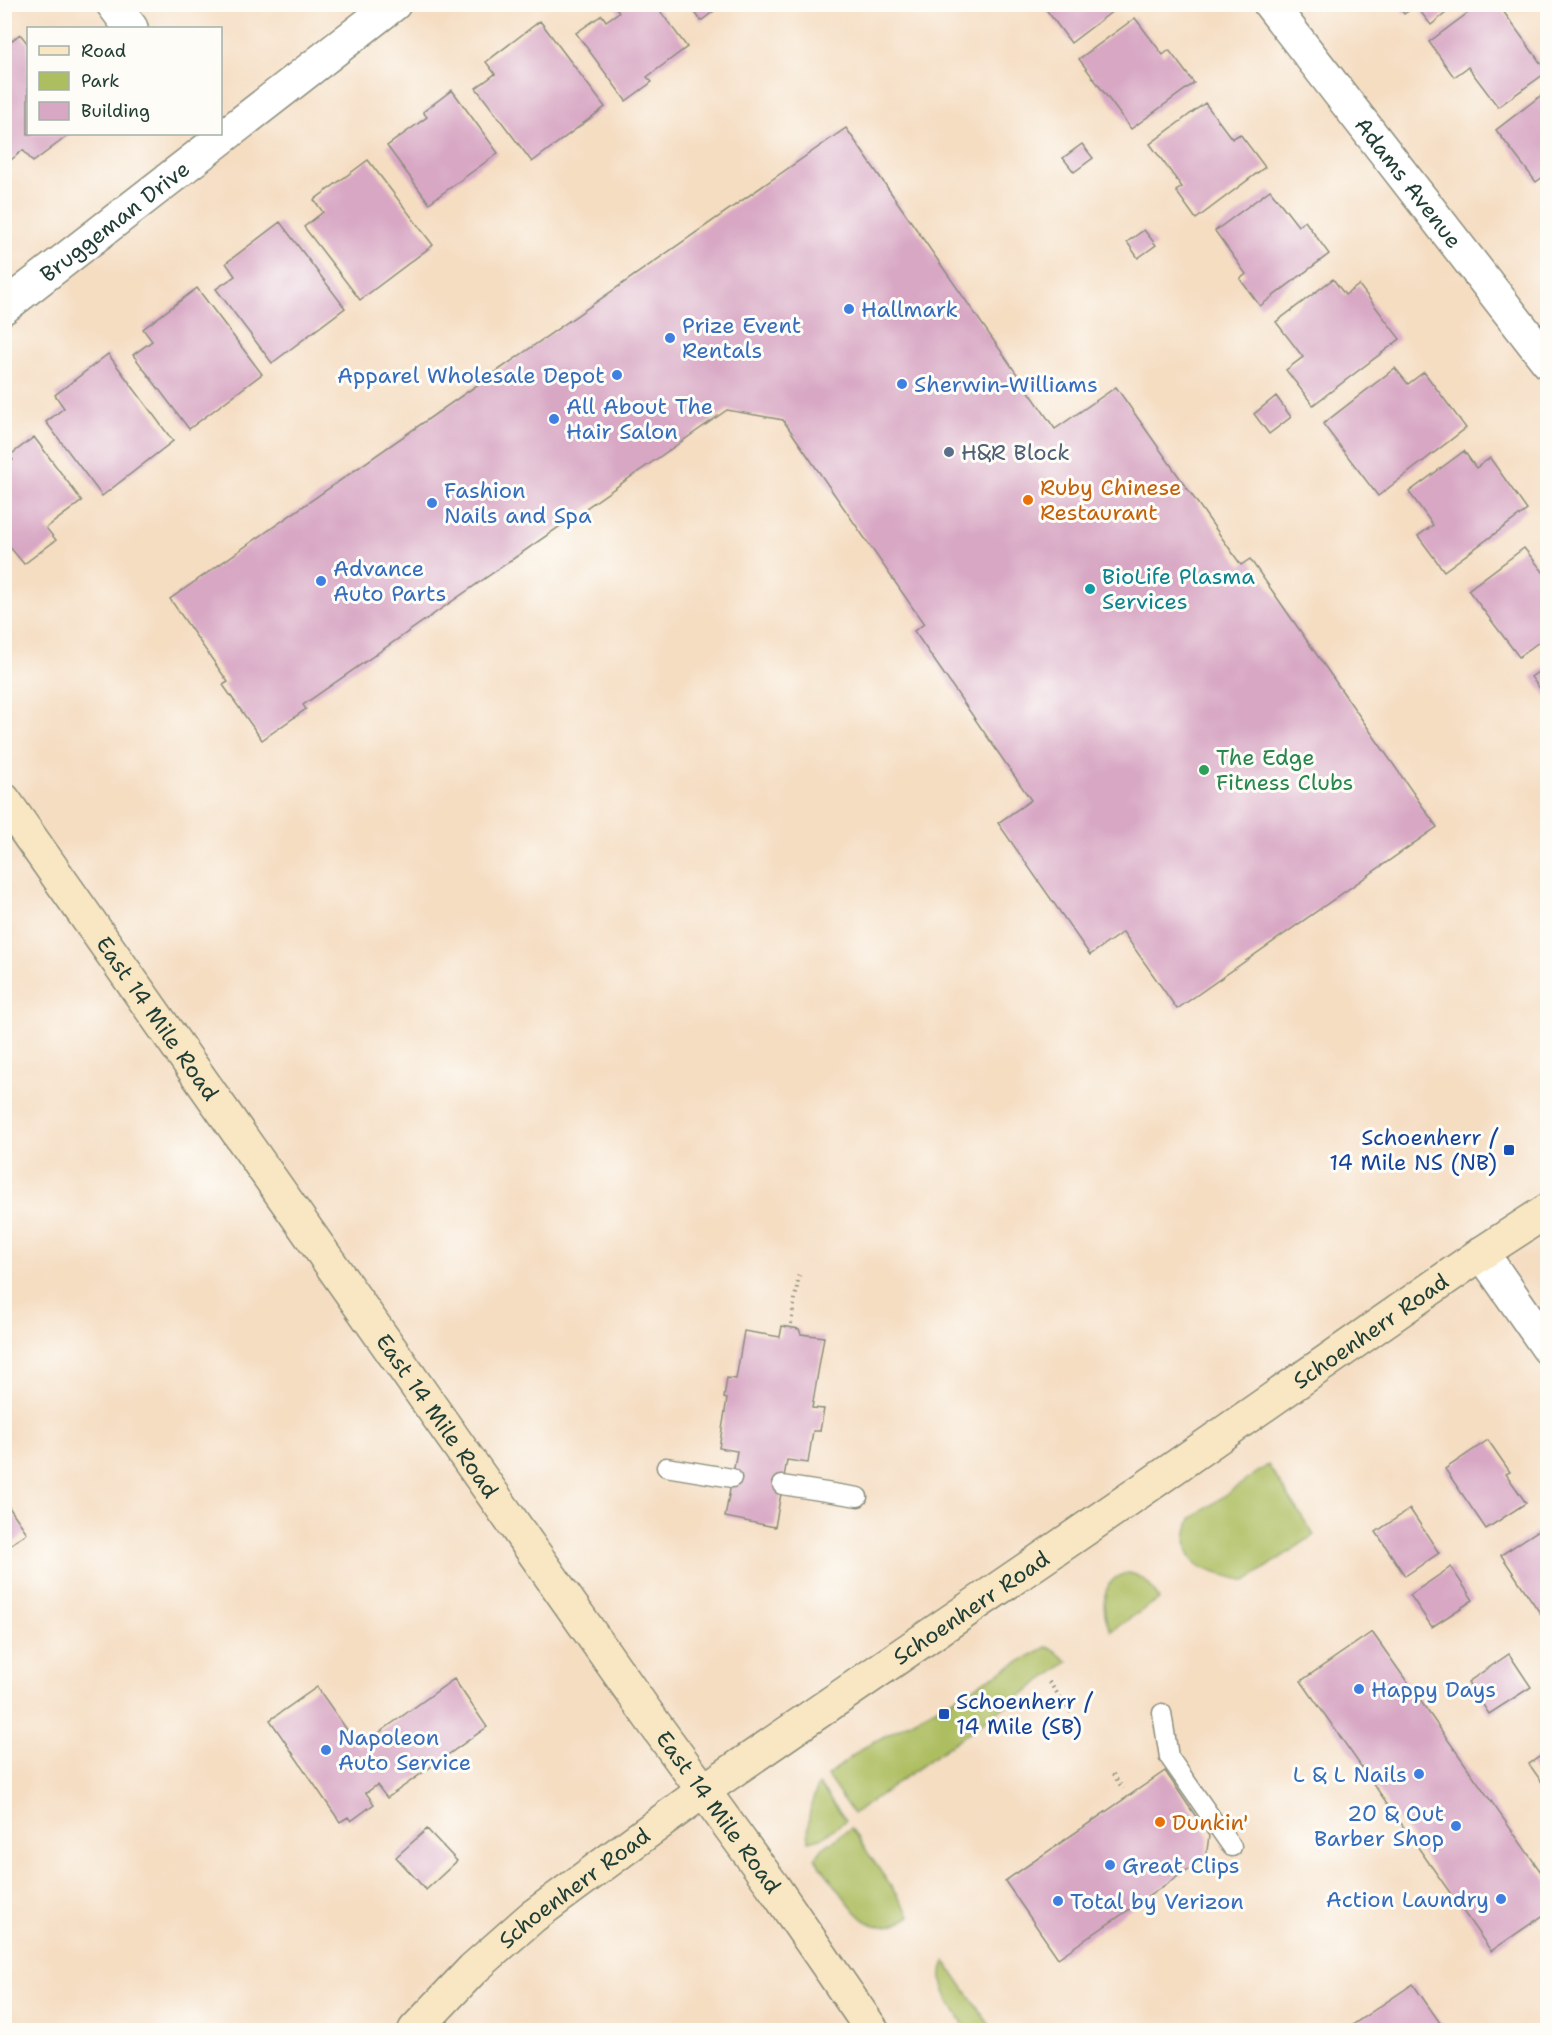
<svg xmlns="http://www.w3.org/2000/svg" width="1552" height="2035" viewBox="0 0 1552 2035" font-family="'Shantell Sans',sans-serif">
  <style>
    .green { fill: #adbe61; stroke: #667e4a; stroke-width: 1.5 }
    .building { fill: #d8a7c4 }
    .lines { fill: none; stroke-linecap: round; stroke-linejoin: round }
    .service-casing { stroke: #8a8d7b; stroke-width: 21 }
    .minor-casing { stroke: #8a8d7b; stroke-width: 36 }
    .secondary-casing { stroke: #8a8d7b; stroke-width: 36 }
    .path { stroke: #8a8d7b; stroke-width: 4; stroke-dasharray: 1.5 4.5; stroke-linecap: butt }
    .service { stroke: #fff; stroke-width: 18 }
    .minor { stroke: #fff; stroke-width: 33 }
    .secondary { stroke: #f9e7c3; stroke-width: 33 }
    .shop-dot { fill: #3f7fe0; stroke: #fdfcf7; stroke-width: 2 }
    .service-dot { fill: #5c6f8a; stroke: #fdfcf7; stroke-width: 2 }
    .food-dot { fill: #e8710a; stroke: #fdfcf7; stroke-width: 2 }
    .culture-dot { fill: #0f9aa8; stroke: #fdfcf7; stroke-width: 2 }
    .leisure-dot { fill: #2e9e5b; stroke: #fdfcf7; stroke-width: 2 }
    .transit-dot { fill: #1a4fb4; stroke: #fdfcf7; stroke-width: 2 }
    .labels { text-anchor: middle; stroke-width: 6; stroke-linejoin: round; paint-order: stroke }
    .street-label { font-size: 22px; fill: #1f3d34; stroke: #fdfcf7 }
    .shop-label { font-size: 22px; fill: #366cbe; stroke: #fdfcf7; text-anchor: start }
    .service-label { font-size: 22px; fill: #4e5e75; stroke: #fdfcf7; text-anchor: start }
    .food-label { font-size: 22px; fill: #c56008; stroke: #fdfcf7; text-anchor: start }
    .culture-label { font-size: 22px; fill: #0d838f; stroke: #fdfcf7; text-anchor: start }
    .leisure-label { font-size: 22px; fill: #27864d; stroke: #fdfcf7; text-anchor: start }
    .transit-label { font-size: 22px; fill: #164399; stroke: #fdfcf7; text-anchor: end }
  </style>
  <rect width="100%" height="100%" fill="#fdfcf7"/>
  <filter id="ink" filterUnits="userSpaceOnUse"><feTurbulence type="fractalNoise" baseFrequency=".0167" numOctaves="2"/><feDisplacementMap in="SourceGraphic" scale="12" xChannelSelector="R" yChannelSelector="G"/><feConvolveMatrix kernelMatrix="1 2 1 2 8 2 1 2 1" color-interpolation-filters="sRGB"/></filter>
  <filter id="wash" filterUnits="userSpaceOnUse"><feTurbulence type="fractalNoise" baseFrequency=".008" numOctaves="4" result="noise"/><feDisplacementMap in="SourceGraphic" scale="24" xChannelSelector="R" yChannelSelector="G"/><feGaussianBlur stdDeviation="1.35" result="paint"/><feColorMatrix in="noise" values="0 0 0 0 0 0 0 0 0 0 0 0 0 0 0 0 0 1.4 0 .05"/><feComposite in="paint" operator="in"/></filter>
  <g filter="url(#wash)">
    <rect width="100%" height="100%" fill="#f5ddc2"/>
    <path class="green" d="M1268,1465L1314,1535L1246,1581C1237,1579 1202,1570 1196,1564C1183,1552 1185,1533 1191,1519Z
      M1129,1573C1144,1576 1151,1586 1159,1599L1111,1631C1100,1610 1100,1577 1129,1573Z
      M1046,1647L1054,1650L1068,1662L853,1814L827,1776L863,1748Z
      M819,1785L846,1820L821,1838L809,1841C807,1821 809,1803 819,1785Z
      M851,1828L911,1916C876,1939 861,1920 841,1893C832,1881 823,1870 815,1858L823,1848Z
      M945,1961L993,2030H966C956,2007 933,1987 945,1961Z"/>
    <g id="blocks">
      <path class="building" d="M613,4H661L657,7L687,47L647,77L652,82L626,101L576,33L602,15L606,21L619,12Z
        M689,4H723L701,21Z
        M1042,4H1122L1071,43Z
        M1397,4H1457L1431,25L1416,6L1404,14Z
        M1480,4H1498L1547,72L1498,107L1468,67L1454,77L1429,42Z
        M1135,18L1163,55L1169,50L1194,83L1131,129L1079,59Z
        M540,21L605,107L532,162L476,88L495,74L486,62Z
        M20,34L28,44V134H70L33,162L23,150L6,164L4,47Z
        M452,90L498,153L429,203L387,146L427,117L423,112Z
        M1548,90V173L1536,182L1496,130Z
        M1205,103L1232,139L1240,134L1265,167L1196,219L1176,191L1182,187L1150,144Z
        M846,128L1055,429L1116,387L1241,565L1250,559L1437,827L1177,1009L1123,932L1090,955L998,823L1031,800L914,631L924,624L783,420L727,410L303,705L306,709L262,740L223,685L228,682L170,599Z
        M1082,144L1093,158L1074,172L1063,158Z
        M368,160L433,245L360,300L304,227L323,212L314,200Z
        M1270,190L1298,226L1305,221L1329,254L1260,306L1240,279L1246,274L1215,231Z
        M280,222L345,308L272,363L216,289L235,276L226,263Z
        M1144,230L1156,245L1138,258L1127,242Z
        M1333,279L1345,295L1359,285L1400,339L1313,405L1286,370L1303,357L1276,322Z
        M197,288L262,374L189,429L133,355L152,341L143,329Z
        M108,354L173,441L102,496L46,422L64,408L55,395Z
        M1395,368L1408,384L1424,372L1466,428L1378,496L1323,424Z
        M1276,396L1291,417L1269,434L1254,414Z
        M34,437L82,501L46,528L56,540L24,564L4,540V466L13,460L9,456Z
        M1464,451L1476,468L1490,458L1527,510L1444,571L1418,536L1433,525L1409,492Z
        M1524,548L1548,578V635L1519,657L1468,590Z
        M1548,665V699L1531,677Z
        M782,1326L799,1329L801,1334L824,1337L812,1408L824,1409L820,1431H813L808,1463L787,1460L775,1527L725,1517L737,1451L719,1448L727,1399L724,1398L727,1378L736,1379L744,1331L780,1337Z
        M1488,1440L1510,1472L1506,1474L1526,1503L1486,1529L1445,1469Z
        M4,1500L27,1533L4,1549Z
        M1410,1509L1439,1553L1405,1576L1376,1532Z
        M1545,1526L1548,1530V1612L1542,1616L1501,1555Z
        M1451,1567L1473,1600L1432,1627L1410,1595Z
        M1372,1632L1548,1882V1912L1491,1951L1301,1681Z
        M1509,1654L1531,1687L1489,1714L1468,1682Z
        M454,1679L487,1727L387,1798L377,1785L366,1793L374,1804L351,1821L348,1817L340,1822L270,1720L317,1687L359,1747Z
        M1548,1751V1791L1529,1764Z
        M1165,1771L1209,1836L1206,1857L1058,1958L1005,1881Z
        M427,1829L457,1861L426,1890L396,1857Z
        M1413,1984L1445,2030H1345Z"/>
    </g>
  </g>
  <g filter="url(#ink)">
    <use href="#blocks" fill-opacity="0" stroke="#8a8d7b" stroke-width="1.5"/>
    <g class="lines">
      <g class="service-casing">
        <path id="service" d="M666,1467L732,1478
          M782,1485L858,1497
          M1162,1713L1169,1757L1232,1847"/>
      </g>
      <g class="minor-casing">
        <g id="minor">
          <path d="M113,4L131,28"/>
          <path id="s1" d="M1270,4L1548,362"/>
          <path id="s2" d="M4,307L394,4"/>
          <path d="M1482,1253L1548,1348"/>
        </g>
      </g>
      <g class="secondary-casing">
        <g id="secondary">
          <path id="s3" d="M4,800L651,1719L773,1886L872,2030"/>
          <path id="s4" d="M415,2030L473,1969L532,1917L703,1791L1148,1486L1482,1253L1548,1210"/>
        </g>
      </g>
      <path class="path" d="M791,1324L799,1274
        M1049,1682L1076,1719
        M1113,1774L1123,1789"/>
      <use href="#service" class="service"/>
      <use href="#minor" class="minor"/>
      <use href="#secondary" class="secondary"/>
    </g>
  </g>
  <g class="shop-dot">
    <circle cx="849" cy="309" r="6"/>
    <circle cx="670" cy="338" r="6"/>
    <circle cx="617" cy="375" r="6"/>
    <circle cx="902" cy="384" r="6"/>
    <circle cx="554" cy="419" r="6"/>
    <circle cx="432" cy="503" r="6"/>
    <circle cx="321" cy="581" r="6"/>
    <circle cx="1359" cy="1689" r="6"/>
    <circle cx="326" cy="1750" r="6"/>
    <circle cx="1419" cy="1774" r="6"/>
    <circle cx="1456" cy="1826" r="6"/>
    <circle cx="1110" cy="1865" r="6"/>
    <circle cx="1501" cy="1899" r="6"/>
    <circle cx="1058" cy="1901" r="6"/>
  </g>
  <circle class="service-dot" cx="949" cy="452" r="6"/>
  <g class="food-dot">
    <circle cx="1028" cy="500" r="6"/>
    <circle cx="1160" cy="1822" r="6"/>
  </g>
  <circle class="culture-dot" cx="1090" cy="589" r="6"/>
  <circle class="leisure-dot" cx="1204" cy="770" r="6"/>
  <g class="transit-dot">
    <rect x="1503" y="1144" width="12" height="12" rx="3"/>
    <rect x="938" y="1708" width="12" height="12" rx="3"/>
  </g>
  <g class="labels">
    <g class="street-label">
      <text dy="8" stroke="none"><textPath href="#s1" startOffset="226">Adams Avenue</textPath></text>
      <text dy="8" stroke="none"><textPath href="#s2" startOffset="140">Bruggeman Drive</textPath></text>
      <text dy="8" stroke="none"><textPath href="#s3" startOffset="267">East 14 Mile Road</textPath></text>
      <text dy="8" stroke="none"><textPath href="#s4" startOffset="1186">Schoenherr Road</textPath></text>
      <text dy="8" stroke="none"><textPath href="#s3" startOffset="753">East 14 Mile Road</textPath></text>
      <text dy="8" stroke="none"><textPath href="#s4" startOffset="700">Schoenherr Road</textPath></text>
      <text dy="8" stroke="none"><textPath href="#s3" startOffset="1239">East 14 Mile Road</textPath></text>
      <text dy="8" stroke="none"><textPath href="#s4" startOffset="214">Schoenherr Road</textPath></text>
    </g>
    <g class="shop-label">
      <text x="861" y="317">Hallmark</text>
      <text x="682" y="333">Prize Event<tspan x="682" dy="25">Rentals</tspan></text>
      <text x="605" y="383" text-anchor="end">Apparel Wholesale Depot</text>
      <text x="914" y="392">Sherwin-Williams</text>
      <text x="566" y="414">All About The<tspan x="566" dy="25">Hair Salon</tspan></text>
      <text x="444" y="498">Fashion<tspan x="444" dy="25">Nails and Spa</tspan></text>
      <text x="333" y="576">Advance<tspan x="333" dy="25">Auto Parts</tspan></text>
      <text x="1371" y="1697">Happy Days</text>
      <text x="338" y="1745">Napoleon<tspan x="338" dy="25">Auto Service</tspan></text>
      <text x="1407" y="1782" text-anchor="end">L &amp; L Nails</text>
      <text x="1444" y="1821" text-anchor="end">20 &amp; Out<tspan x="1444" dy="25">Barber Shop</tspan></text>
      <text x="1122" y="1873">Great Clips</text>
      <text x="1489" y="1907" text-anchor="end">Action Laundry</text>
      <text x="1070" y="1909">Total by Verizon</text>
    </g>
    <g class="service-label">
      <text x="961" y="460">H&amp;R Block</text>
    </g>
    <g class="food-label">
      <text x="1040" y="495">Ruby Chinese<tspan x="1040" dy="25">Restaurant</tspan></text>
      <text x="1172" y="1830">Dunkin'</text>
    </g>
    <g class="culture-label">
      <text x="1102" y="584">BioLife Plasma<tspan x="1102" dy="25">Services</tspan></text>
    </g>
    <g class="leisure-label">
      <text x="1216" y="765">The Edge<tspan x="1216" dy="25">Fitness Clubs</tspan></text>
    </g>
    <g class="transit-label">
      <text x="1497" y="1145">Schoenherr /<tspan x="1497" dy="25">14 Mile NS (NB)</tspan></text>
      <text x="956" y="1709" text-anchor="start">Schoenherr /<tspan x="956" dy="25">14 Mile (SB)</tspan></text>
    </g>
  </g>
  <rect width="1552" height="2035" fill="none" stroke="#fdfcf7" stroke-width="24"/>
  <rect x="27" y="27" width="195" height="108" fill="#fdfcf7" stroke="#a4b0a9" stroke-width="1.5"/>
  <rect x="39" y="46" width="30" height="9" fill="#f9e7c3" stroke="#a4b0a9" stroke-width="1.5"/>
  <text x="81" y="57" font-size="18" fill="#1f3d34">Road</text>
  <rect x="39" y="72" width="30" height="18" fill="#adbe61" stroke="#a4b0a9" stroke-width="1.5"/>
  <text x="81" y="87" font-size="18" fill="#1f3d34">Park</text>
  <rect x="39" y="102" width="30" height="18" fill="#d8a7c4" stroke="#a4b0a9" stroke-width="1.5"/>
  <text x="81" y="117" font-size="18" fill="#1f3d34">Building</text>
</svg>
